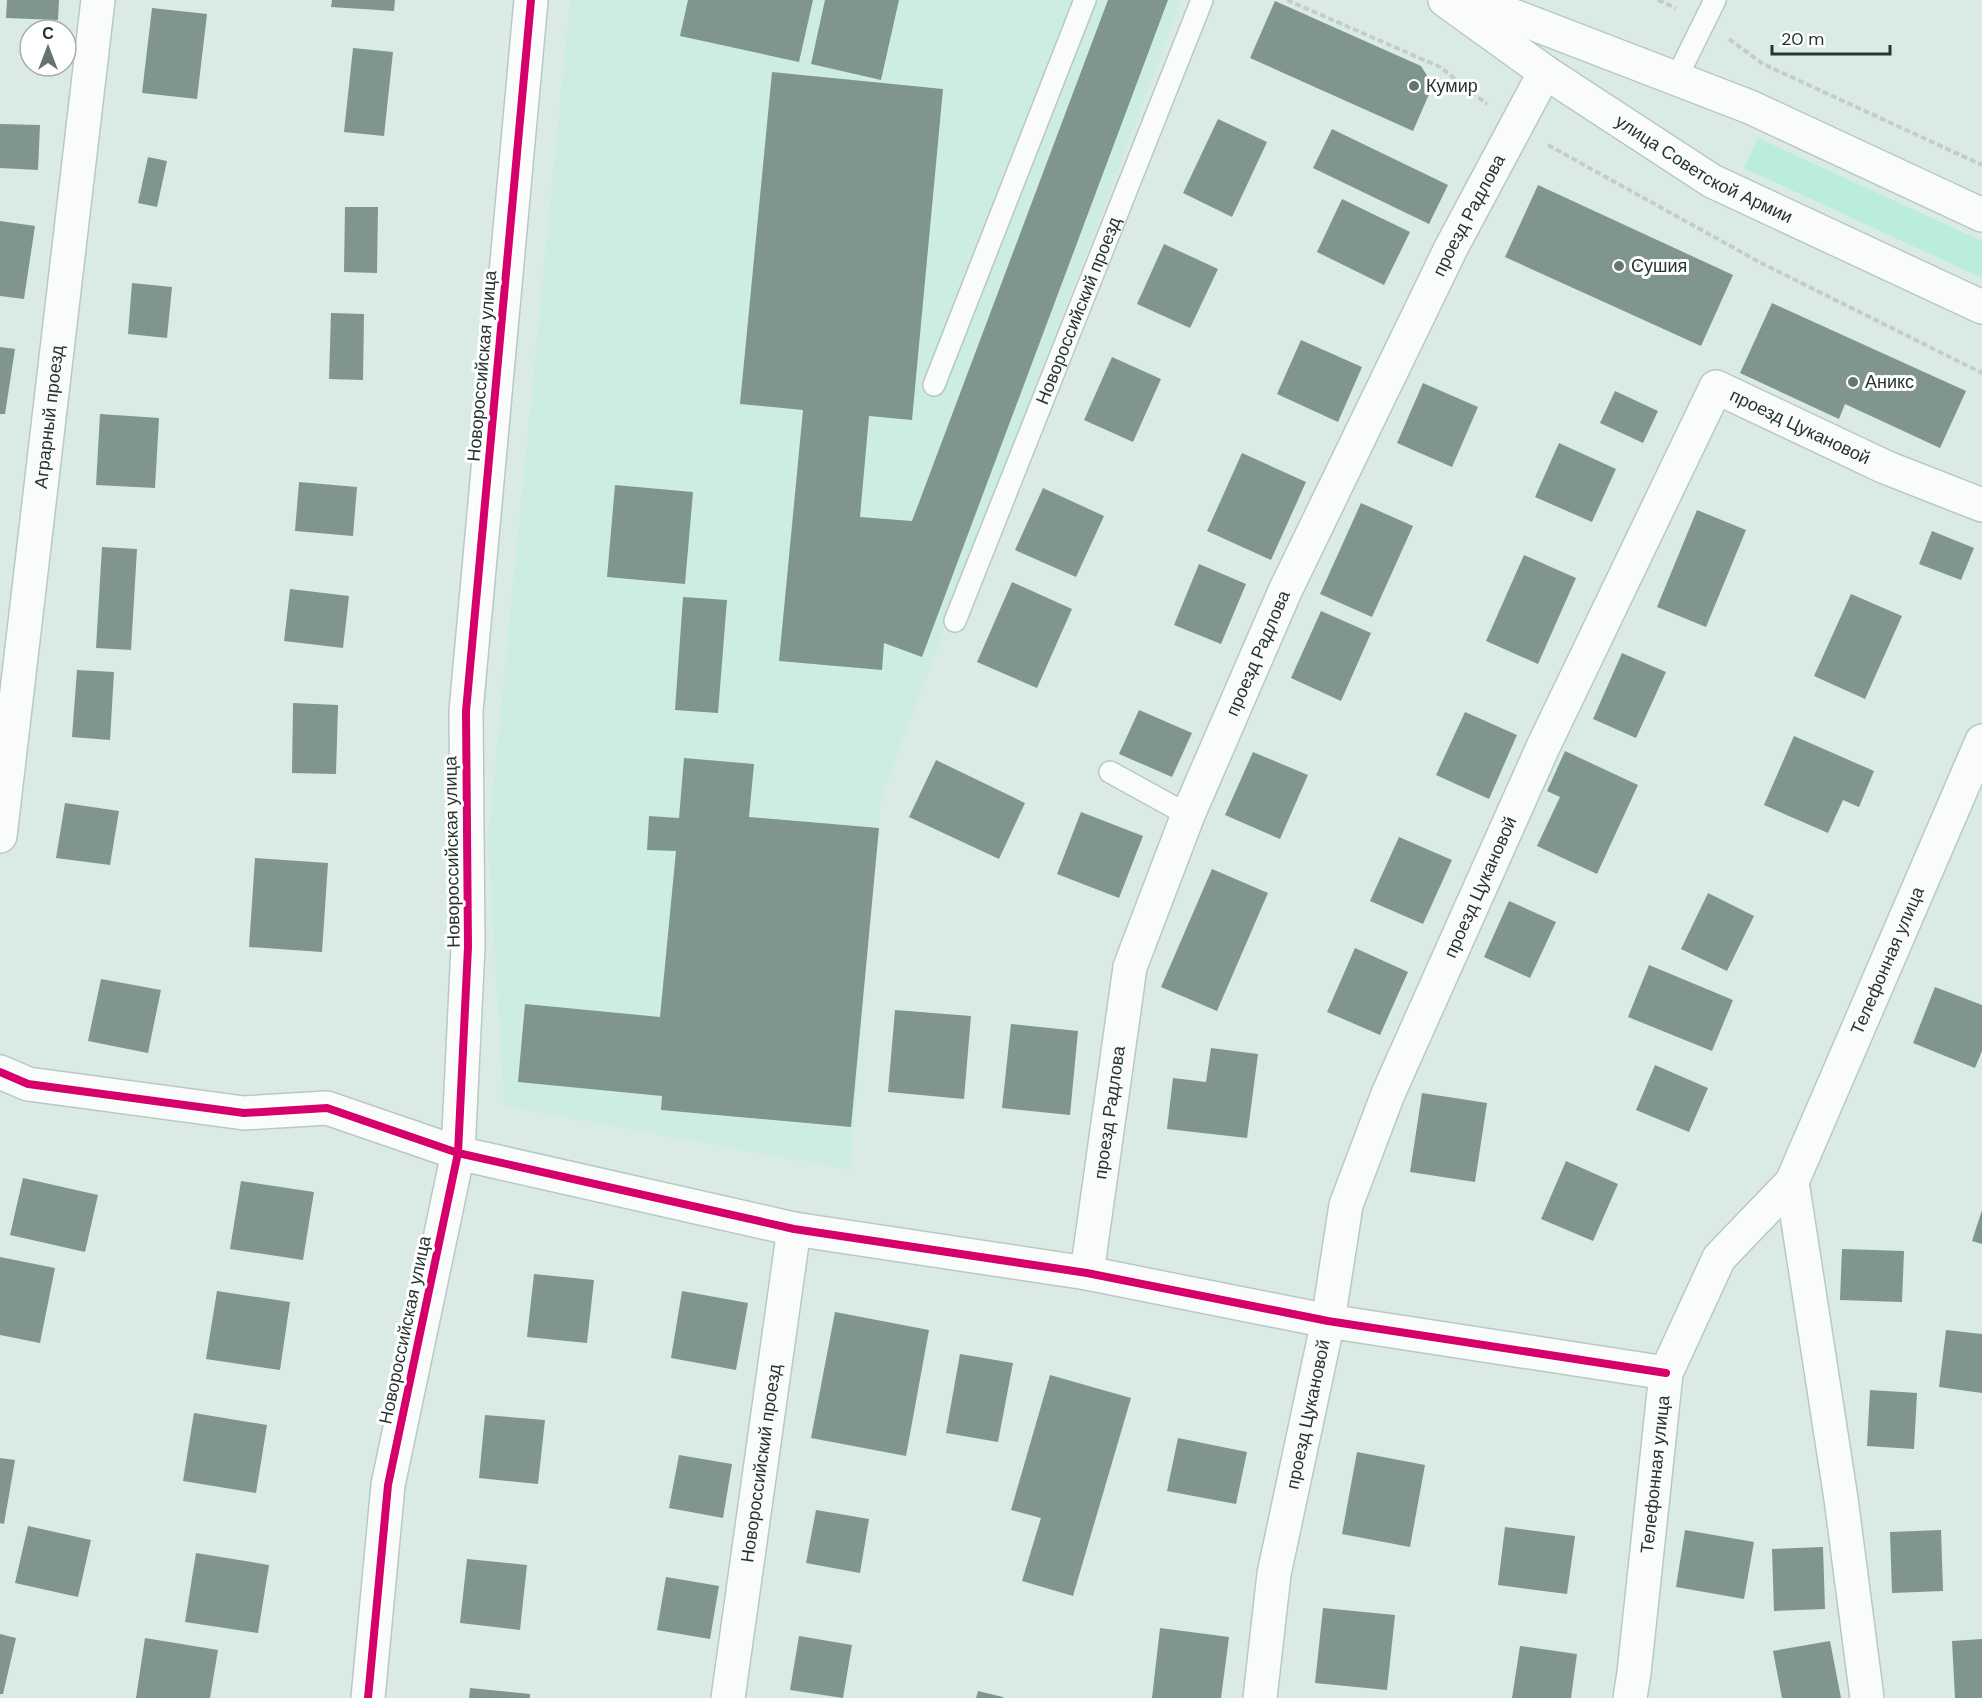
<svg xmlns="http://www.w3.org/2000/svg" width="1982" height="1698" viewBox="0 0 1982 1698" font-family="'DM Sans',sans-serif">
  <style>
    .built { fill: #cdede3 }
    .green { fill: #baedde }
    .building { fill: #80958f }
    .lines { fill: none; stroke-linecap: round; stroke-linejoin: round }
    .lane-casing { stroke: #b9c8c3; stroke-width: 24 }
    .street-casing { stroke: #b9c8c3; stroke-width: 36 }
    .secondary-casing { stroke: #b9c8c3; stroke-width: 36 }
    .path { stroke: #c6cccb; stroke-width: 4; stroke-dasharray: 6 3; stroke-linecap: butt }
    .lane { stroke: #f9fcfb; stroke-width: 21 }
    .street { stroke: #f9fcfb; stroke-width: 33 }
    .secondary { stroke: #f9fcfb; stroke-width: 33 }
    .cycleway-casing { stroke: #fff; stroke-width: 11 }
    .cycleway { stroke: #d6006c; stroke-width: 8 }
    .poi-dot { fill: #667470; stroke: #fff; stroke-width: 2 }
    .labels { text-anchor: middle; stroke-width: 6; stroke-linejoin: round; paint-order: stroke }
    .poi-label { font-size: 18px; fill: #273430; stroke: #fff; text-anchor: start }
    .street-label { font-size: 18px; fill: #273430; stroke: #fff }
  </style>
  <rect width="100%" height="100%" fill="#daebe6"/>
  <path class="built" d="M570,0H1182L881,797L850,1170L504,1106L488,840Z"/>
  <path class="green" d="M1758,138L1982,241V278L1744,168Z"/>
  <path class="building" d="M7,0H59L58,20L6,18Z
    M332,0H395L394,11L331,7Z
    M688,0H813L799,62L680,36Z
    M825,0H899L881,80L811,64Z
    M1108,0H1168L922,657L884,643L882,670L779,661L803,410L740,404L772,72L943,89L912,420L869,416L860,517L912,521Z
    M1275,1L1421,66L1433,85L1413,131L1250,58Z
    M152,8L207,14L197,99L142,93Z
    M353,48L393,52L384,136L344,132Z
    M1218,119L1267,142L1232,217L1183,193Z
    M0,124L40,125L38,170L0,168Z
    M1332,129L1448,185L1429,224L1313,168Z
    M148,157L167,161L157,207L138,203Z
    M1538,185L1733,275L1701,346L1505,257Z
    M1342,199L1410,232L1384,285L1317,252Z
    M345,207H378L377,273L344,272Z
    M0,221L35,226L24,299L0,296Z
    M1164,244L1218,269L1190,328L1137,304Z
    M132,283L172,287L167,338L128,334Z
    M1772,303L1966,391L1940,448L1845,404L1839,419L1740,373Z
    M331,313L364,314L363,380L329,379Z
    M1301,340L1362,367L1338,422L1277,394Z
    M0,347L15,349L5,414H0Z
    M1112,357L1161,379L1133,442L1084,420Z
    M1423,383L1478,407L1452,467L1397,443Z
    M1615,391L1658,411L1643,443L1600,423Z
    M100,414L159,418L155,488L96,485Z
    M1559,443L1616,469L1592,522L1535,497Z
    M1242,453L1306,482L1271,560L1207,531Z
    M299,482L357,487L353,536L295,531Z
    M615,485L693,492L685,584L607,577Z
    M1043,488L1104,516L1076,577L1015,550Z
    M1361,503L1413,526L1372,617L1320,594Z
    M1697,510L1746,530L1706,627L1657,607Z
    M1932,531L1974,548L1961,580L1919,564Z
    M102,547L137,549L131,650L96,648Z
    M1524,555L1576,578L1538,664L1486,641Z
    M1199,564L1246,584L1221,644L1174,625Z
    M1012,582L1072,609L1037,688L977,662Z
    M290,589L349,596L343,648L284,641Z
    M1851,594L1902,616L1865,699L1814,676Z
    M683,597L727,600L718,713L675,710Z
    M1321,611L1371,633L1341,701L1291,678Z
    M1622,653L1666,672L1636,738L1593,719Z
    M77,670L114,672L110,740L72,737Z
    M293,703L338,705L336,774L292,773Z
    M1139,710L1192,733L1172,777L1119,754Z
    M1465,712L1517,735L1489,799L1436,775Z
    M1794,736L1874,771L1859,807L1843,800L1828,833L1764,805Z
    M1565,751L1638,785L1597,874L1537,846L1560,797L1547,791Z
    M1253,752L1308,775L1280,839L1225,815Z
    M684,758L754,764L749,817L879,828L851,1127L661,1110L662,1096L518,1082L525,1004L660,1017L676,851L647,850L649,816L679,818Z
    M936,760L1025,803L999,859L909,817Z
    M65,803L119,811L110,865L56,858Z
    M1081,812L1143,836L1119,898L1057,874Z
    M1399,837L1452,860L1423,924L1370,901Z
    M255,858L328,863L322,952L249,947Z
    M1212,869L1268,893L1217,1011L1161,987Z
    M1708,893L1754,916L1727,971L1681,949Z
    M1509,901L1556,922L1530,978L1484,957Z
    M1355,948L1408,972L1380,1035L1327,1012Z
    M1649,965L1733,1000L1712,1051L1628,1017Z
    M101,979L161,990L148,1053L88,1041Z
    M1935,987L1982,1005V1051L1975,1068L1913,1043Z
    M895,1010L971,1016L964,1099L888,1092Z
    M1011,1024L1078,1031L1070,1115L1002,1108Z
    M1211,1048L1258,1054L1247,1138L1167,1129L1173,1078L1206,1082Z
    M1655,1065L1708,1088L1689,1132L1636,1110Z
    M1422,1093L1487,1103L1475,1182L1410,1172Z
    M1566,1161L1618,1184L1593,1241L1541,1219Z
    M23,1178L98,1195L85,1252L10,1235Z
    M241,1181L314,1192L303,1260L230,1249Z
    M1982,1210V1244L1972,1241Z
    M1842,1249L1904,1251L1902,1302L1840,1300Z
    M0,1257L55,1268L40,1343L0,1335Z
    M534,1274L594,1280L587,1343L527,1337Z
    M217,1291L290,1302L280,1370L206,1359Z
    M682,1291L748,1303L736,1370L671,1358Z
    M835,1312L929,1330L906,1456L811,1438Z
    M1946,1330L1982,1334V1393L1939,1387Z
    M960,1354L1013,1363L998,1442L946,1433Z
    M1050,1375L1131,1398L1073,1596L1022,1581L1041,1518L1011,1510Z
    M1870,1390L1917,1393L1914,1449L1867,1446Z
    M194,1413L267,1425L256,1493L183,1481Z
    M485,1415L545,1420L538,1484L479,1478Z
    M1178,1438L1247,1452L1236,1504L1167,1491Z
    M1357,1452L1425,1465L1410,1547L1342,1534Z
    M679,1455L732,1464L723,1518L669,1508Z
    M0,1458L15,1460L4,1524L0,1523Z
    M816,1510L869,1519L860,1573L806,1563Z
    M28,1526L91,1540L78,1597L15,1583Z
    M1505,1527L1575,1536L1567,1594L1498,1585Z
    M1685,1530L1754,1542L1744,1599L1676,1587Z
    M1941,1530L1943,1591L1892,1593L1890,1532Z
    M1823,1547L1825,1609L1774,1611L1772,1549Z
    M196,1553L269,1565L258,1633L185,1622Z
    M467,1559L527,1565L520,1630L460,1623Z
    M666,1577L719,1586L710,1639L657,1630Z
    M1323,1608L1395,1615L1387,1690L1315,1683Z
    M1160,1628L1229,1637L1221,1698H1152Z
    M0,1634L16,1638L3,1694H0Z
    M799,1636L852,1645L843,1698L790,1690Z
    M145,1638L218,1650L210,1698H136Z
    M1982,1639V1698H1955L1952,1641Z
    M1830,1641L1841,1698H1782L1773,1651Z
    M1520,1646L1577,1654L1571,1698H1512Z
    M470,1688L530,1694V1698H469Z
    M978,1691L1003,1697V1698H976Z"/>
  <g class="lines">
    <g class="lane-casing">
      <g id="lane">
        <path d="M1676,79L1715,0"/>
        <path d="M934,385L1085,0"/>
        <path id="s1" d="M955,621L1202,0"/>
        <path d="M1110,772L1188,815"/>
      </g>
    </g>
    <g class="street-casing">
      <g id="street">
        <path id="s2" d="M0,836L98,0"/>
        <path d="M0,1072L28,1084L244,1113L327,1108L458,1153L794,1229L1087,1273L1328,1321L1666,1373"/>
        <path d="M1792,1182L1841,1499L1867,1698"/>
        <path id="s3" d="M1087,1273L1130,967L1188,815L1285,591L1451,248L1545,72"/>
        <path d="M368,1698L388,1485L458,1153L468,947L466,711L531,0"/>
        <path id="s4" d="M728,1698L794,1229"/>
        <path id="s5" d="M1260,1698L1274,1574L1328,1321L1346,1205L1388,1094L1543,747L1716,387L1885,467L1982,505"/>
        <path id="s6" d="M1630,1698L1634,1673L1666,1373L1719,1258L1792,1182L1982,741"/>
      </g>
    </g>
    <g class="secondary-casing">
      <g id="secondary">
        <path id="s7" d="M1445,0L1545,72L1712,181L1982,307"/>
        <path d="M1472,0L1750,107L1982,215"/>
      </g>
    </g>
    <path class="path" d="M1287,0L1440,67L1487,104
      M1658,0L1676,8
      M1729,39L1763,64L1982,165
      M1548,145L1761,263L1982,373"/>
    <use href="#lane" class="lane"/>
    <use href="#street" class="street"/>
    <use href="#secondary" class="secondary"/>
    <g class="cycleway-casing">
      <path id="cycleway" d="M0,1072L28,1084L244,1113L327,1108L458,1153L794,1229L1087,1273L1328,1321L1666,1373
        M368,1698L388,1485L458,1153L468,947L466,711L531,0"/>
    </g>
    <use href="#cycleway" class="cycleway"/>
  </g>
  <g class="poi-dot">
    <circle cx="1414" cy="86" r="6"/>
    <circle cx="1619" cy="266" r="6"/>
    <circle cx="1853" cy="382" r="6"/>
  </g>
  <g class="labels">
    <g class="poi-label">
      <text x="1426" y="92">Кумир</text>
      <text x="1631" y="272">Сушия</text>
      <text x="1865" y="388">Аникс</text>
    </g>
    <g class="street-label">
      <text dy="6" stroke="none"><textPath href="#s7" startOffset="310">улица Советской Армии</textPath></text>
      <text dy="6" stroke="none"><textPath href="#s3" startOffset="1134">проезд Радлова</textPath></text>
      <text dy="6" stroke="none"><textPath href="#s1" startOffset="334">Новороссийский проезд</textPath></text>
      <text transform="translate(482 366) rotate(-85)" y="6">Новороссийская улица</text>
      <text dy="6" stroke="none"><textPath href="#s2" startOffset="422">Аграрный проезд</textPath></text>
      <text dy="6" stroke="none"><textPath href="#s5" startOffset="1492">проезд Цукановой</textPath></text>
      <text dy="6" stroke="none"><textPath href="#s3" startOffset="648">проезд Радлова</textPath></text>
      <text transform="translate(452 852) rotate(-91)" y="6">Новороссийская улица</text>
      <text dy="6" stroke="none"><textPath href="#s5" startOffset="846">проезд Цукановой</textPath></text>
      <text dy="6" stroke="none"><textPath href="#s6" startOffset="800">Телефонная улица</textPath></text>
      <text dy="6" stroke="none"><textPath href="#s3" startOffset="162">проезд Радлова</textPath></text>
      <text transform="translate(405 1330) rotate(-78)" y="6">Новороссийская улица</text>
      <text dy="6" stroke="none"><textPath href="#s5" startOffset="288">проезд Цукановой</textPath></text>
      <text dy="6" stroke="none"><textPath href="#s4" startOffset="237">Новороссийский проезд</textPath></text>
      <text dy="6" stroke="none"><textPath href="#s6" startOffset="225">Телефонная улица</textPath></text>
    </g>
  </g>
  <g transform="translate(48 48)"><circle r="28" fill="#ffffff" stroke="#a9aeac" stroke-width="1.5"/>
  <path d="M0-4.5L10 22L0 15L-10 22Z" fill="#667470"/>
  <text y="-9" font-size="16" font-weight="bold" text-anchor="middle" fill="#273430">С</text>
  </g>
  <path d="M1772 45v9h118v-9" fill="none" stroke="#273430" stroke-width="3"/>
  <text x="1781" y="45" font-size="18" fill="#273430" stroke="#ffffff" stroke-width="4.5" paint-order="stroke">20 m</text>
</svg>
